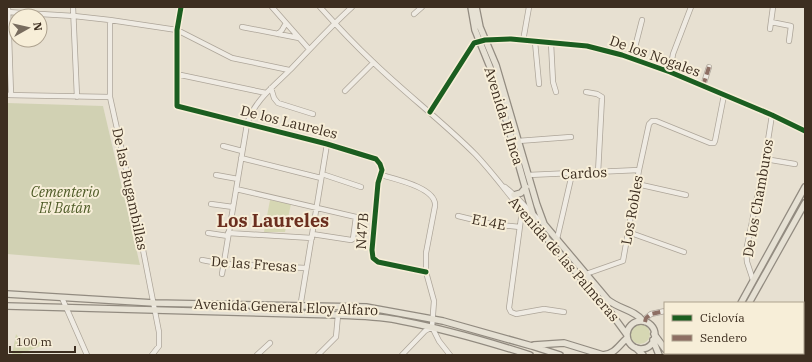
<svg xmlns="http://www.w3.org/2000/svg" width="812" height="362" viewBox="0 0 812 362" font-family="'IBM Plex Serif',serif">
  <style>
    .green { fill: #d6d7b3 }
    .cemetery { fill: #d1d1b3 }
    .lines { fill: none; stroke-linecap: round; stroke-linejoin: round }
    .minor-casing { stroke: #ada599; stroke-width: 6 }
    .major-casing { stroke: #928b80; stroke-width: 8 }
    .minor { stroke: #efebe3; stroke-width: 4.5 }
    .major { stroke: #e6e1d4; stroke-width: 5.5 }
    .quiet { stroke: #8d6e63; stroke-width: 4; stroke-dasharray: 8 4; stroke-linecap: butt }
    .cycleway-casing { stroke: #f7eed8; stroke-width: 8 }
    .cycleway { stroke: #1b5e20; stroke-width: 5 }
    .labels { text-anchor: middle; stroke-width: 4; stroke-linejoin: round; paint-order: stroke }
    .street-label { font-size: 14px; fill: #3d2e20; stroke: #f7eed8 }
    .park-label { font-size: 14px; font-style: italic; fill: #4d5a26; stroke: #f7eed8 }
    .district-label { font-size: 18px; font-weight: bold; fill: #6b2e1e; stroke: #f7eed8 }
  </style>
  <rect width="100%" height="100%" fill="#e7e0d1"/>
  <path class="green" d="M270,200L291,204L285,232H264Z
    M630 334a10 10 0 1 1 20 0a10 10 0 1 1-20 0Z
    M16,334L23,344L40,342L43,345L18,355H12Z"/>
  <path class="cemetery" d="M7,103L103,106L140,265L7,254Z"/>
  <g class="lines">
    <g class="minor-casing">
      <path id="minor" d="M8,7L11,95
        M73,7L77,97
        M181,7L177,30V106L327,144L376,159L380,164L382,170L378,183L372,250L373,258L378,262L426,272
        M272,7L309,49
        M320,7C337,26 354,44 373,62C406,94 442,121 475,154C497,177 514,203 536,226
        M7,12L74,16L110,20L177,30L232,58L289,70
        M414,14L422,7
        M110,20V97L138,224L159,332V346L152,355
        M771,22L791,26L789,41
        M242,27L299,38
        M770,29L773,7
        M278,34L282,30L286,23
        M523,41L529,7
        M535,42L539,84
        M551,43L553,82L556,92
        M632,59L642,20
        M670,72L673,54L691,7
        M176,74L266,93
        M703,86L709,67
        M271,88L274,98L278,103L313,114
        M345,91L373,63
        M586,92L597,94L602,97L598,173
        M7,95L110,97
        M430,112L474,43L485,40L511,39L587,46L622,55L670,72L772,115L805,131
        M518,141L571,137
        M223,146L242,151
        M241,158L321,178
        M765,159L795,164
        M322,174L361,187
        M216,175L238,179
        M381,175C395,179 437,188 435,206L426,253V272L434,301L432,327
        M528,175L639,170
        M637,184L686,195
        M505,187C519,198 530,213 544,224
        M236,189L356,217L353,239L351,240L312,234
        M211,204L233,207
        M522,211L509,308L511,312L516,314L544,309L564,312
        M458,216L491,224L520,227
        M628,232L684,252
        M208,233L228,236
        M228,233L312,238
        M557,239L572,174
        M202,260L223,264L306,268
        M222,274L247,124C254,101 274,86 291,69C311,48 330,27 352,7
        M586,274L623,261L639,170L649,124L652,121H656L710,143H714L715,141L724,95
        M753,280L747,262L746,251L765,159L772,115
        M62,298L87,355
        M299,314L327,144
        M645,322L646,318L651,314L665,311
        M432,327L439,341L450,355
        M257,355L270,343
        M318,355L336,337L338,315
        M402,355L425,331L432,327"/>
    </g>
    <g class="major-casing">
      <path id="major" d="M471,7L475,30L494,77L536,226L608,309L627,335
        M476,7L480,27L496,65L537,205L544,224L608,300C619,309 635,310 643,321
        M514,195L521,193L526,187
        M7,294L154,303L366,307L443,321L532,346L560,355
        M741,303L805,187
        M749,303L805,203
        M7,306L338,315C359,316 381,316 402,321C444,329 489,342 530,355
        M627 335a14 14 0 1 1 28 0a14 14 0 1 1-28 0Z
        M654,334L665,349
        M653,340L659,355
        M534,345L564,343L603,355C615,354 619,345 627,338
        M636,348L643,355
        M670,353L674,355
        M694,355L697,353
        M715,355L716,353
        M725,355L726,353
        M733,355L734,353"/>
    </g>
    <use href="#minor" class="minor"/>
    <use href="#major" class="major"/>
    <path class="quiet" d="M703,86L709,67
      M645,322L646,318L651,314L665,311"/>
    <g class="cycleway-casing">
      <path id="cycleway" d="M181,7L177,30V106L327,144L376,159L380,164L382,170L378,183L372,250L373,258L378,262L426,272
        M430,112L474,43L485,40L511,39L587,46L622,55L670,72L772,115L805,131"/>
    </g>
    <use href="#cycleway" class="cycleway"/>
  </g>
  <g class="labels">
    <g class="street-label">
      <text transform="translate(655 56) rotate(20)" y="5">De los Nogales</text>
      <text transform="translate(504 116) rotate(73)" y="5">Avenida El Inca</text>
      <text transform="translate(289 122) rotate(14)" y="5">De los Laureles</text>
      <text transform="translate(584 173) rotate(-3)" y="5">Cardos</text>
      <text transform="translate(130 189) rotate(78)" y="5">De las Bugambillas</text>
      <text transform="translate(758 198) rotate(-80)" y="5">De los Chamburos</text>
      <text transform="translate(632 210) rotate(-80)" y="5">Los Robles</text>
      <text transform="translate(489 222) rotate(11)" y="5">E14E</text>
      <text transform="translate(362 231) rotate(-86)" y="5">N47B</text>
      <text transform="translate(564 259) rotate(49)" y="5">Avenida de las Palmeras</text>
      <text transform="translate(254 264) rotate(4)" y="5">De las Fresas</text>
      <text transform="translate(286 307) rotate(2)" y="5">Avenida General Eloy Alfaro</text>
    </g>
    <g class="park-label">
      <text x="65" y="197">Cementerio<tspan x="65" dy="16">El Batán</tspan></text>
    </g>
    <g class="district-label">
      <text x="273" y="227">Los Laureles</text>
    </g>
  </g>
  <rect width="812" height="362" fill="none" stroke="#3d2e20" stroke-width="16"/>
  <rect x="664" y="302" width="140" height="52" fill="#f7eed8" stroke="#ada18e"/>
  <rect x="672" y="315" width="20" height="6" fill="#1b5e20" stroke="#ada18e"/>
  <text x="700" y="322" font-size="12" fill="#3d2e20">Ciclovía</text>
  <rect x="672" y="335" width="20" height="6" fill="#8d6e63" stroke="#ada18e"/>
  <text x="700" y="342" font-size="12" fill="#3d2e20">Sendero</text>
  <g transform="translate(28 28) rotate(82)"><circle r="19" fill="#f7eed8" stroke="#ada18e"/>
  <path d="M0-3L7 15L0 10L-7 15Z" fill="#786c5e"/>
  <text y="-6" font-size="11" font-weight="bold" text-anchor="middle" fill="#3d2e20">N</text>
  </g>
  <path d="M10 346v6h65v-6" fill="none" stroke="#3d2e20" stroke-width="2"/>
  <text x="16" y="346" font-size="12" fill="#3d2e20" stroke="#f7eed8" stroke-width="3" paint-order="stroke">100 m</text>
</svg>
